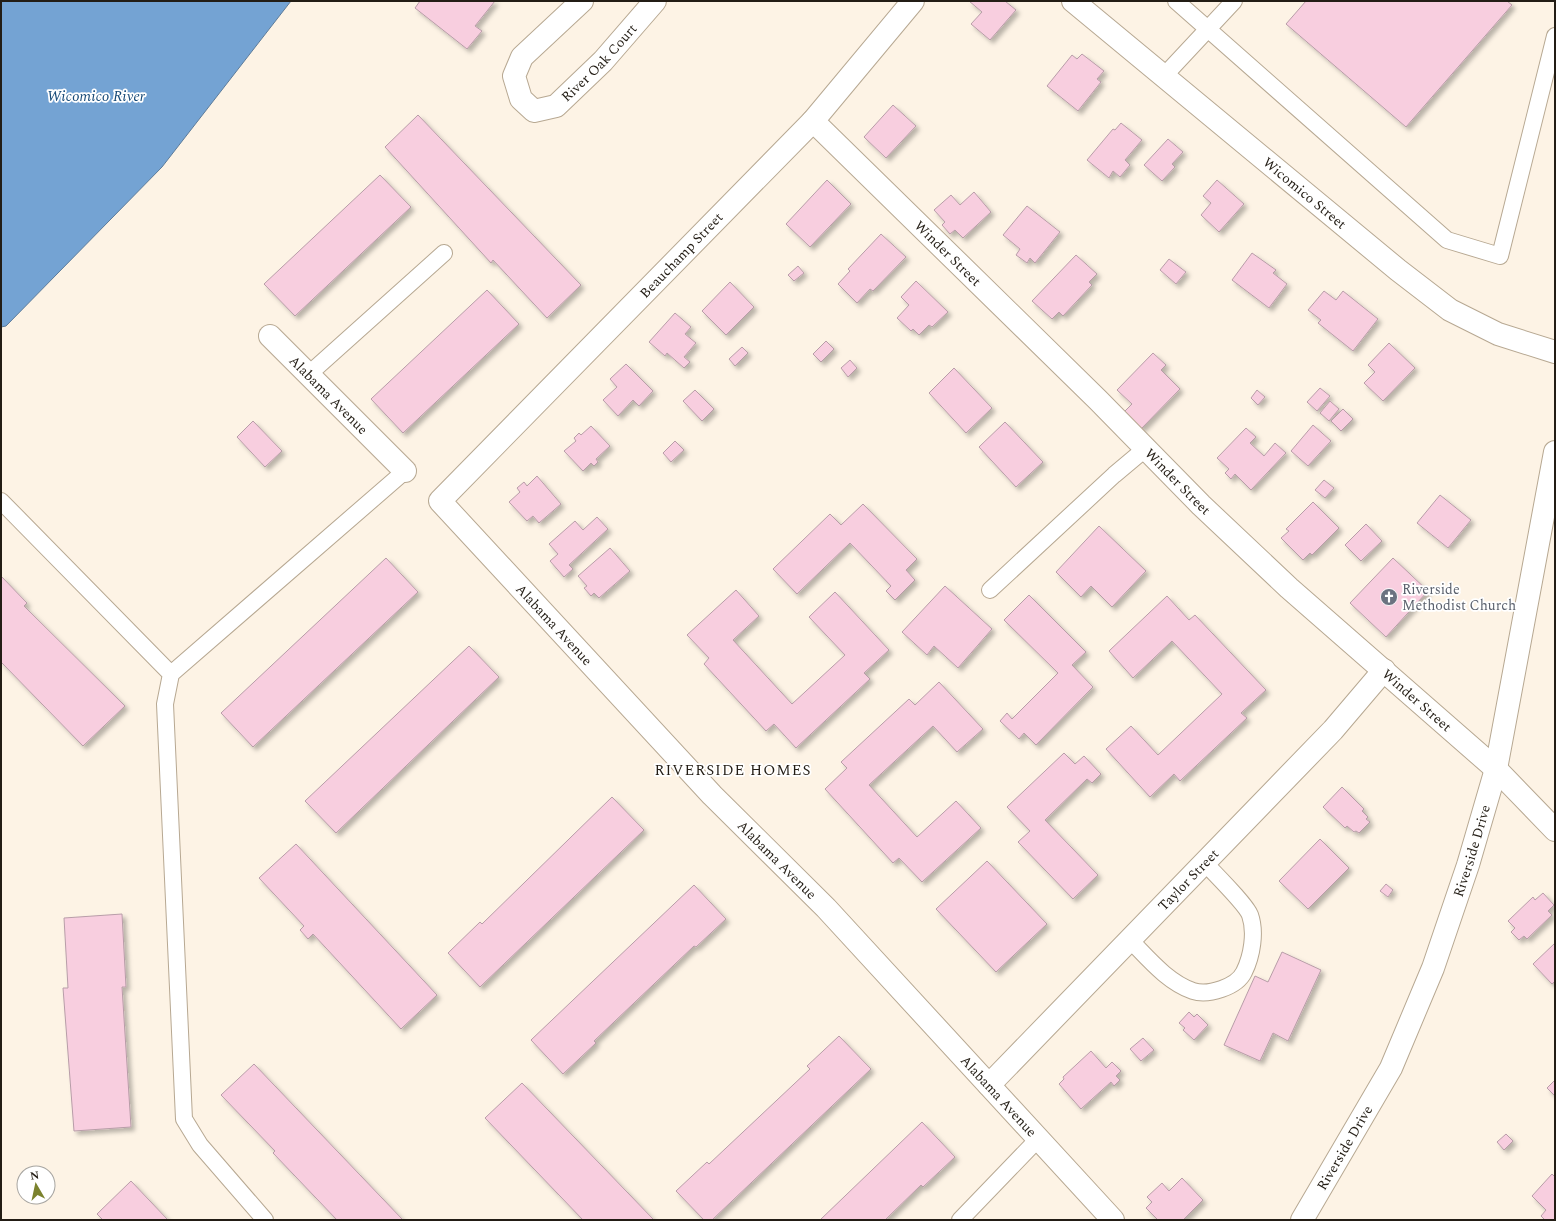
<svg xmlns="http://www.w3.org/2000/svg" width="1556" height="1221" viewBox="0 0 1556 1221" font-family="Spectral,serif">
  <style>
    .water { fill: #74a3d3; stroke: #5c7b9a }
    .building { fill: #f8cedf; stroke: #b89da8; filter: url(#shadow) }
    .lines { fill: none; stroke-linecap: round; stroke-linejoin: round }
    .lane-casing { stroke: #b7a892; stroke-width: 18 }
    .street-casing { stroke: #b7a892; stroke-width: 24 }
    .secondary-casing { stroke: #b7a892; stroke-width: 24 }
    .lane { stroke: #fff; stroke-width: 16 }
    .street { stroke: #fff; stroke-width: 22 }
    .secondary { stroke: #fff; stroke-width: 22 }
    .labels { text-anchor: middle; stroke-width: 3.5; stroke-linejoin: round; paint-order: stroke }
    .street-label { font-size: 14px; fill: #231d15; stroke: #fff }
    .worship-label { font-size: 14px; fill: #5b616d; stroke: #fff; text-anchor: start }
    .water-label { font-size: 15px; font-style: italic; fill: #164977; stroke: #fff }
    .neighbourhood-label { font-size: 15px; letter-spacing: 1px; fill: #231d15; stroke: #fff }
  </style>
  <defs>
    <filter id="shadow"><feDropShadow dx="3.5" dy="3.5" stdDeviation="2" flood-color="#0004"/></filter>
  </defs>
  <rect width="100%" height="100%" fill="#fdf3e5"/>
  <path class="water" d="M1,1H291L162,167L6,326L1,327Z"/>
  <path class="building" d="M420,1H495L475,26L482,31L467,49L415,8Z
    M969,1H1005L1016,10L990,40L971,24L982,12Z
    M1306,1H1507L1512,5L1406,127L1286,24Z
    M1082,54L1104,71L1097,79L1101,82L1078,111L1047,86L1072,55L1077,59Z
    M893,105L916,126L886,158L864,137Z
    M418,115L581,285L547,318L493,260L491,263L385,147Z
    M1121,123L1142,140L1125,160L1130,165L1120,177L1113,171L1109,178L1087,160L1113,129L1115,130Z
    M1168,139L1183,152L1172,164L1175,167L1162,181L1144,165Z
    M380,175L411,207L295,316L264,284Z
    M827,180L851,204L810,247L786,224Z
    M1217,180L1244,204L1219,232L1201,215L1211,203L1203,196Z
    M974,192L991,212L963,238L955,230L950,234L942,225L945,222L934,210L951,195L960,205Z
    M1027,206L1060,232L1035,263L1030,258L1027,263L1016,255L1020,249L1003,235Z
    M881,234L906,257L873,291L870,289L857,303L838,284L850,271L848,269Z
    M1252,253L1276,270L1273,273L1287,284L1269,308L1232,280Z
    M1076,255L1097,274L1089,282L1092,285L1063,316L1059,312L1052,319L1032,301Z
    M1169,259L1186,272L1176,284L1160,270Z
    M798,266L804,273L794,281L788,275Z
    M916,281L948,312L932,327L929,325L919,335L913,329L911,331L897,318L909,305L901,297Z
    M730,282L754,307L726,335L702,311Z
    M487,290L519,324L403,433L371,399Z
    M1324,291L1336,300L1343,291L1378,319L1353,351L1318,323L1321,320L1308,310Z
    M675,313L691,327L685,334L696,343L684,357L690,362L684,368L667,353L665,356L649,342Z
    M826,341L834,349L821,362L813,354Z
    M1389,343L1415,368L1383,401L1364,383L1375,372L1368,365Z
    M742,347L748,353L735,366L729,359Z
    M1153,353L1166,365L1161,370L1180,389L1141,429L1124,412L1132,404L1117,390Z
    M850,360L857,368L848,377L841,368Z
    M626,364L653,391L639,406L633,400L618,416L603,400L617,387L610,379Z
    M954,368L992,408L966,433L929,393Z
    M1320,388L1330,396L1317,411L1307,402Z
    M695,390L714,409L702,421L683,401Z
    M1257,390L1265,397L1258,405L1251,398Z
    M1330,401L1339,409L1329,421L1320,413Z
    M1343,409L1353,419L1341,431L1331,421Z
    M253,421L282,451L265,467L237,437Z
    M1005,422L1043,462L1016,487L979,447Z
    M1313,425L1331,441L1308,466L1291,451Z
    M591,426L610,446L596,459L598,462L594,466L591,463L583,471L564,451L576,441L574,438L579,433L581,435Z
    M1246,428L1256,437L1250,443L1264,456L1275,443L1286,453L1251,490L1235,474L1231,479L1225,473L1229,469L1217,458Z
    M675,441L684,450L671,462L663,453Z
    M537,476L561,504L539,523L533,516L527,521L509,502L520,492L517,488L524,482L527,486Z
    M1324,480L1334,488L1325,498L1315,490Z
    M1440,495L1471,520L1448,548L1417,523Z
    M1313,502L1339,528L1312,555L1310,553L1303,560L1281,538L1289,531L1286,529Z
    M863,504L917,559L906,570L915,580L895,600L886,591L891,586L850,543L797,594L773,569L830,514L841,525Z
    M597,517L608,529L569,565L573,569L564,577L550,561L558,554L549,544L575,521L583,530Z
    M1366,524L1382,541L1361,561L1345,545Z
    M1099,526L1146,571L1112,607L1091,586L1081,597L1056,572Z
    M610,548L630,571L599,598L594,593L591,596L584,588L587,586L578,576Z
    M386,558L418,592L253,747L221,713Z
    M1393,558L1428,591L1386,637L1350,603Z
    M1,576L27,603L24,606L125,706L83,746L1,662Z
    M945,586L992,629L958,668L934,646L927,655L902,632Z
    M736,590L759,616L733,640L792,704L845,655L809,617L835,592L889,650L864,673L870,679L796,748L774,724L766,731L704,664L709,658L687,635Z
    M1029,595L1086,652L1072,665L1093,687L1036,745L1024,733L1019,739L1000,721L1007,713L1012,719L1058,673L1004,620Z
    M1167,596L1189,620L1195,615L1266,690L1241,713L1247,718L1180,781L1174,774L1150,797L1106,749L1131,726L1158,755L1222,694L1172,641L1133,678L1109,651Z
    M469,646L499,677L336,833L305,801Z
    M939,682L983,729L957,752L933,726L869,785L917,837L956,801L981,828L922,882L899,858L893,863L825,789L847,768L841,762L909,699L915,705Z
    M1064,753L1075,764L1084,756L1101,774L1092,783L1087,779L1045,820L1098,875L1073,899L1018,842L1030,831L1007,807Z
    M1342,787L1364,809L1362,811L1368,817L1366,819L1370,822L1359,833L1356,831L1354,832L1347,826L1345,828L1323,807Z
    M612,797L644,830L480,987L448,953L480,922L482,924Z
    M1320,839L1349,868L1308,909L1279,881Z
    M296,844L437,995L401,1029L313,934L308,939L300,930L304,926L259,878Z
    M987,861L1047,924L996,972L936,909Z
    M1386,884L1393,890L1388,897L1380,891Z
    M694,885L726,919L696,947L694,946L594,1041L596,1043L563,1074L531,1040Z
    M1543,893L1554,905L1548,911L1552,915L1527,939L1524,936L1519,940L1511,932L1515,928L1508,921L1533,897L1535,900Z
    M122,914L126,987H122L131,1127L74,1131L63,988H68L64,918Z
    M1555,943V981L1552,984L1533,964Z
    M1282,952L1321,970L1288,1041L1273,1033L1260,1061L1224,1045L1255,976L1268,982Z
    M1189,1012L1194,1017L1197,1014L1208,1025L1194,1040L1183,1030L1185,1028L1179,1023Z
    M839,1036L871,1069L712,1220H704L676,1191L707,1162L709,1164L810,1069L807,1066Z
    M1143,1038L1154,1050L1141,1061L1130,1049Z
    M1091,1051L1106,1068L1112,1062L1121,1071L1116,1076L1120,1080L1114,1086L1111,1082L1081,1109L1059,1084L1064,1079L1063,1077Z
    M254,1064L403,1220H337L273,1153L275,1151L221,1095Z
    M1555,1080V1094L1554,1095L1547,1088Z
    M522,1083L654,1220H583L485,1118Z
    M922,1122L955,1157L923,1187L921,1185L885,1220H820Z
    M1506,1134L1513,1141L1504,1150L1497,1142Z
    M1552,1174L1555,1177V1220H1545L1541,1216L1546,1210L1532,1196Z
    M1182,1178L1203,1200L1183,1220H1158L1146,1208L1152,1202L1147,1197L1162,1183L1169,1191Z
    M131,1181L168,1220H103L97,1214Z"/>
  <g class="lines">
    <g class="lane-casing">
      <path id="lane" d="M1176,1L1447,240L1500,256L1555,36
        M1164,76L1234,1
        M309,374L444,253
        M1,501L171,674L165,704L184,1119L200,1145L265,1220
        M990,590L1114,475L1145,449
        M171,674L405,471
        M1129,939C1148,958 1167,982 1193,991C1208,996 1237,987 1244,972C1252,956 1256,932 1250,915C1246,904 1213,872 1204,862
        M960,1220L1039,1138"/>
    </g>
    <g class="street-casing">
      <g id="street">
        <path id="s1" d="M582,1L522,57L514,76L521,99L534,111L556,106L603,61L655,1"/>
        <path id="s2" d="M913,1L813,121L440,501L712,795L826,908L1113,1220"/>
        <path id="s3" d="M1073,1L1398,270L1450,310L1498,334L1555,352"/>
        <path id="s4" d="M813,121L1098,400L1201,505L1289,588L1496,769L1555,830"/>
        <path id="s5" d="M270,336L405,471"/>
        <path id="s6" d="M989,1085L1333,730L1384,670"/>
      </g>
    </g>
    <g class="secondary-casing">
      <g id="secondary">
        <path id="s7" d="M1302,1220L1391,1068L1433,968L1468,865L1496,769L1555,452"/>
      </g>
    </g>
    <use href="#lane" class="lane"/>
    <use href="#street" class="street"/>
    <use href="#secondary" class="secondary"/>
  </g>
  <defs>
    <g id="church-disc" transform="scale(0.9)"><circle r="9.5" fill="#6b7280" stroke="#fff"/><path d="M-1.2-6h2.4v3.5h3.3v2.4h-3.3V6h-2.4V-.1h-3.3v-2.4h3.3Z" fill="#fff"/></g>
  </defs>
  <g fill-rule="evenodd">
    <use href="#church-disc" x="1389" y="597"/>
  </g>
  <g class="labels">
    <g class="street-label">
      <text dy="5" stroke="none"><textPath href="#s1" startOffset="228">River Oak Court</textPath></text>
      <text dy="5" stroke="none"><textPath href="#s3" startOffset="301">Wicomico Street</textPath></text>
      <text dy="5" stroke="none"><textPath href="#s4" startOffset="189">Winder Street</textPath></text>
      <text transform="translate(681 255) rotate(-46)" y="5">Beauchamp Street</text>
      <text dy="5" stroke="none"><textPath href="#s5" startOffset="83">Alabama Avenue</textPath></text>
      <text dy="5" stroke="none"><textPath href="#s4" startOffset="513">Winder Street</textPath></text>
      <text dy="5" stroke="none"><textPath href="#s2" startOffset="857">Alabama Avenue</textPath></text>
      <text dy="5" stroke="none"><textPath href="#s4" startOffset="837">Winder Street</textPath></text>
      <text dy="5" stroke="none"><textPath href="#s7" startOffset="408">Riverside Drive</textPath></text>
      <text dy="5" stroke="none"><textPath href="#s2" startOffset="1181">Alabama Avenue</textPath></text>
      <text dy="5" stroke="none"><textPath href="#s6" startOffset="286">Taylor Street</textPath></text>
      <text dy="5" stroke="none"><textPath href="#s2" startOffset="1505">Alabama Avenue</textPath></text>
      <text dy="5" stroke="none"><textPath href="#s7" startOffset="84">Riverside Drive</textPath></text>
    </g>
    <g class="worship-label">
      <text x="1402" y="594">Riverside<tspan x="1402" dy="16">Methodist Church</tspan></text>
    </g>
    <g class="water-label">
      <text x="96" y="101">Wicomico River</text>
    </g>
    <g class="neighbourhood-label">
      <text x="733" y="775">RIVERSIDE HOMES</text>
    </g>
  </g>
  <rect width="1556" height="1221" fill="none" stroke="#231d15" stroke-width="4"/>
  <g transform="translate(36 1185) rotate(351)"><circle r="19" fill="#ffffff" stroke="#a7a5a1"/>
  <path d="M0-3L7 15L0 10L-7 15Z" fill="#7b822d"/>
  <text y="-6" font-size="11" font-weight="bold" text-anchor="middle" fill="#231d15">N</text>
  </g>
</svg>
